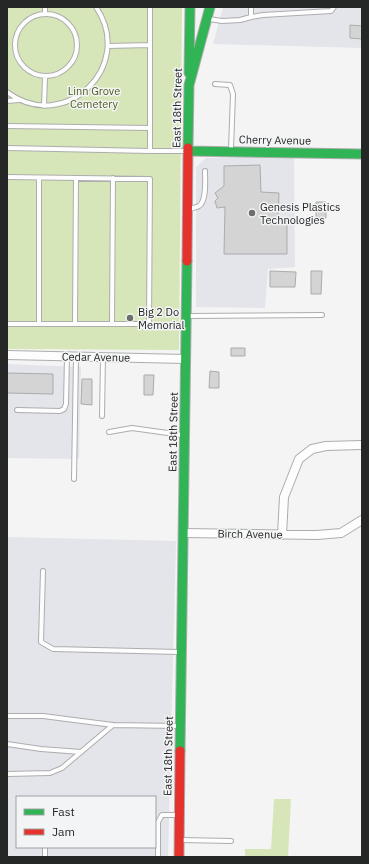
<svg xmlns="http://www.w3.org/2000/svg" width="369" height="864" viewBox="0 0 369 864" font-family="'IBM Plex Sans',sans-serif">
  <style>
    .built { fill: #e3e5ea; fill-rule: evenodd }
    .green { fill: #d7e6b8 }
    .building { fill: #d4d4d4; stroke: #ababab }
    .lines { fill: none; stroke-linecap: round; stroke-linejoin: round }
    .lane-casing { stroke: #adadad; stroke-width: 6 }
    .street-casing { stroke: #adadad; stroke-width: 10 }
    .fast-casing { stroke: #adadad; stroke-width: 11 }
    .jam-casing { stroke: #adadad; stroke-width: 11 }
    .lane { stroke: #fdfdfd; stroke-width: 4 }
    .street { stroke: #fdfdfd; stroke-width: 8 }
    .fast { stroke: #30b455; stroke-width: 9 }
    .jam { stroke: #e5322d; stroke-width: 9 }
    .poi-dot { fill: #6d6e6e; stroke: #f3f4f5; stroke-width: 1.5 }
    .labels { text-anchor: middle; stroke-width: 3; stroke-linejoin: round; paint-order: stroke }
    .park-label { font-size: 11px; fill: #4c5d1b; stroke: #f3f4f5 }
    .street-label { font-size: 11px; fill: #252626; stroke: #f3f4f5 }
    .poi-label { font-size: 11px; fill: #252626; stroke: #f3f4f5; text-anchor: start }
  </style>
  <rect width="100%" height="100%" fill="#f4f4f4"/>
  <path class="built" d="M223,7H362V48L213,44Z
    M294,156L295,267L268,269L265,308L196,307V167L206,158Z
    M7,364L81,367L79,459L7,458Z
    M7,537L176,541L168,857H7ZM17,797H155V847H17Z"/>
  <path class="green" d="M7,7H182L179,350L7,349Z
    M274,799H291L288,857H245V849H271Z"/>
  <path class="building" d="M350,25L362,26V39L350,38Z
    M260,165L261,192L279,193L278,218H287V254H224L225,207L217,208L215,201L218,198L215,193L224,186V166Z
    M316,202H326V218H316Z
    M270,271L296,272L295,287H270Z
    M311,271H322L321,294H311Z
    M231,348H245V356H231Z
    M210,371L219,372V388H209Z
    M7,373L53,374V394L7,393Z
    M144,375H154L153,395H144Z
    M82,379H92V405L81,404Z"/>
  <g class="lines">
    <g class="lane-casing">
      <path id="lane" d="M45,7V14
        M15 45a31 31 0 1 1 62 0a31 31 0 1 1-62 0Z
        M251,17V7
        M209,19L222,21L240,20L251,17L263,15L331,11L334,7
        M108,46L150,45
        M215,84L230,85L233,94L231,149
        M7,92C65,135 136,66 96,7
        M7,101L19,100
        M44,106L45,77
        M7,126L150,128
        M7,148L150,151V7
        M150,151H186
        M7,177L150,179L149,324H7
        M190,209C193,208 197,207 199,206C207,201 205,179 205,171
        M189,316L322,315
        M39,324V178
        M75,324L76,178
        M112,324L113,178
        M17,410L60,411L64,409L66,404L67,357
        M102,416L103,357
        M109,432L132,428L182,435
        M74,479L76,357
        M43,571L41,642L53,649L179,652
        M7,716H43L113,725L178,726
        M7,744L41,749L81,752
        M7,774L50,773L62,768L113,725
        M182,840L231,841
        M45,857V847
        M158,857V822L162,815H179"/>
    </g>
    <g class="street-casing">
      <path id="street" d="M7,355L186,359
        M183,533L317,535L341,533L362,520
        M282,535L284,497L299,459L312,449L326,446L362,445"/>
    </g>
    <g class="fast-casing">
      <path id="fast" d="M189,73L190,7
        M188,148L189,85L210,7
        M188,151L362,154
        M180,751L187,261"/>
    </g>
    <g class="jam-casing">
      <path id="jam" d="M187,261L188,148
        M179,857L180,751"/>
    </g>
    <use href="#lane" class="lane"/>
    <use href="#street" class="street"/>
    <use href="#fast" class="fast"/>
    <use href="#jam" class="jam"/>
  </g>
  <g class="poi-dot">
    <circle cx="252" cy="213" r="4"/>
    <circle cx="130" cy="318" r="4"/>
  </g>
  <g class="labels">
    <g class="park-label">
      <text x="94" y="95">Linn Grove<tspan x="94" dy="13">Cemetery</tspan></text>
    </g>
    <g class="street-label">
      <text transform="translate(177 108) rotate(-89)" y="4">East 18th Street</text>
      <text transform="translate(275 140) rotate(1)" y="4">Cherry Avenue</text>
      <text transform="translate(96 357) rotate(1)" y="4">Cedar Avenue</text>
      <text transform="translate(173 432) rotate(-89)" y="4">East 18th Street</text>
      <text transform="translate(250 534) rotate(1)" y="4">Birch Avenue</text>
      <text transform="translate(168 756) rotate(-89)" y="4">East 18th Street</text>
    </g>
    <g class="poi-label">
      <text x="260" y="211">Genesis Plastics<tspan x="260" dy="13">Technologies</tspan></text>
      <text x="138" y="316">Big 2 Do<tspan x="138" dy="13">Memorial</tspan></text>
    </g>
  </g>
  <rect width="369" height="864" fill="none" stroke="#252626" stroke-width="16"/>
  <rect x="16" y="796" width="140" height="52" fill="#f3f4f5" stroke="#a1a2a2"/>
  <rect x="24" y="809" width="20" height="6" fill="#30b455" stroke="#a1a2a2"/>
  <text x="52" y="816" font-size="12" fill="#252626">Fast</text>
  <rect x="24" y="829" width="20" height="6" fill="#e5322d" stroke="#a1a2a2"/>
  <text x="52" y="836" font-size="12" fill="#252626">Jam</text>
</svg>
